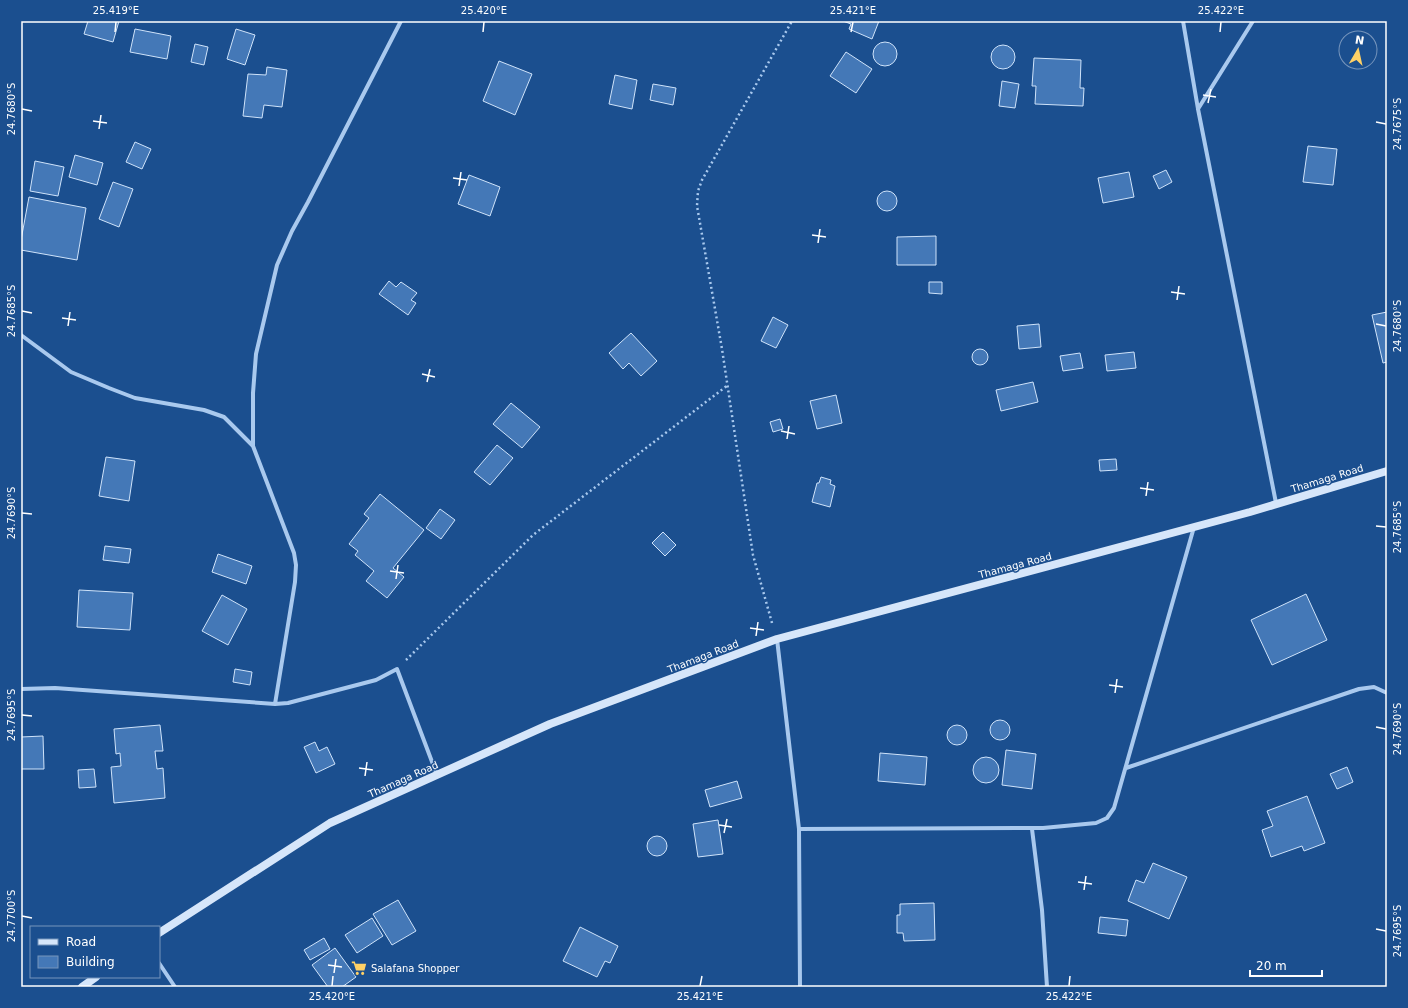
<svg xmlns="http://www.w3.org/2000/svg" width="1408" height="1008" viewBox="0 0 1408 1008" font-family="'DejaVu Sans',sans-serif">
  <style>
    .building { fill: #4478b7; stroke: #cfe3fa }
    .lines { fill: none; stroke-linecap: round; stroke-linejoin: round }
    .path { stroke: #a9c9ee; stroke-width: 2.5; stroke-dasharray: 2 3; stroke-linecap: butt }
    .street { stroke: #a9c9ee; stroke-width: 4 }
    .secondary { stroke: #d6e6fa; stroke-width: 8 }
    .ticks { fill: none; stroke: #fff; stroke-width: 1.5 }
    .labels { text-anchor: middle; stroke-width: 3; stroke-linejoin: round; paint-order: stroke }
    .street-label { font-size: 10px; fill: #fff; stroke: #1b4f8f }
    .poi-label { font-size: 10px; fill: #fff; stroke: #1b4f8f; text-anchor: start }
    .neatline { fill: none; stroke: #fff; stroke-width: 1.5 }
    .ticks-label { font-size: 10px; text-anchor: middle; fill: #fff }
  </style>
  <rect width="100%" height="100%" fill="#1b4f8f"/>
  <path class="building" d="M88,21H119L113,42L84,34Z
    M843,21H879L872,39L849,29L851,24Z
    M135,29L171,36L167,59L130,52Z
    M236,29L255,35L245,65L227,59Z
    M873 54a12 12 0 1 1 24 0a12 12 0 1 1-24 0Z
    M195,44L208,47L204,65L191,62Z
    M991 57a12 12 0 1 1 24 0a12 12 0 1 1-24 0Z
    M846,52L872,69L856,93L830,76Z
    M1034,58L1081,60L1080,88H1084L1083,106L1035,104L1036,86H1032Z
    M499,61L532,74L515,115L483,101Z
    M267,67L287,70L282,107L264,105L262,118L243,116L248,74L266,75Z
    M615,75L637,80L632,109L609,104Z
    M1002,81L1019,84L1015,108L999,106Z
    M653,84L676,88L673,105L650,100Z
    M135,142L151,149L142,169L126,162Z
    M1308,146L1337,149L1333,185L1303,182Z
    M75,155L103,163L97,185L69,177Z
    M35,161L64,167L58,196L30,191Z
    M1166,170L1172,182L1159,189L1153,176Z
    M1129,172L1134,197L1103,203L1098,178Z
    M469,175L500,187L490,216L458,204Z
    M113,182L133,189L119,227L99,219Z
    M877 201a10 10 0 1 1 20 0a10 10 0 1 1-20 0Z
    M29,197L86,208L77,260L21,250V240Z
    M936,236V265H897V237Z
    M389,281L396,287L401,282L417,293L411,300L416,303L408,315L379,294Z
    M929,282H942V294L929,293Z
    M1387,312V362L1383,363L1372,315Z
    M773,317L788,325L776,348L761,341Z
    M1039,324L1041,347L1019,349L1017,326Z
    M631,333L657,361L641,376L629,363L623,369L609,353Z
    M972 357a8 8 0 1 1 16 0a8 8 0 1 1-16 0Z
    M1134,352L1136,368L1107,371L1105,355Z
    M1080,353L1083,368L1063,371L1060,356Z
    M1033,382L1038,402L1001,411L996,390Z
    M836,395L842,423L817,429L810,401Z
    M511,403L540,427L522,448L493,424Z
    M780,419L783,429L773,432L770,422Z
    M497,445L513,458L490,485L474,472Z
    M106,457L135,461L129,501L99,496Z
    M1116,459L1117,470L1100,471L1099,460Z
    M821,477L831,480L830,484L835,486L830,507L812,502L817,483H819Z
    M380,494L424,530L393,568L404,577L387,598L366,581L374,571L355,555L358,551L349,544L369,518L364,514Z
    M440,509L455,520L441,539L426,528Z
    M663,532L676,545L665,556L652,543Z
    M105,546L131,549L129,563L103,560Z
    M218,554L252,566L246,584L212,572Z
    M79,590L133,593L130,630L77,627Z
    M1306,594L1327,640L1272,665L1251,620Z
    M222,595L247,609L228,645L202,631Z
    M235,669L252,672L250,685L233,682Z
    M990 730a10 10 0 1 1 20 0a10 10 0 1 1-20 0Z
    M947 735a10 10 0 1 1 20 0a10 10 0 1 1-20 0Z
    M160,725L163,751H155L157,769L163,768L165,798L114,803L111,767L121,766L120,753L116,754L114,729Z
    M43,736L44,769H21V737Z
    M315,742L319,751L327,747L335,764L316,773L304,747Z
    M1006,750L1036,754L1032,789L1002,785Z
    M880,753L927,757L925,785L878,781Z
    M973 770a13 13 0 1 1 26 0a13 13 0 1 1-26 0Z
    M1347,767L1353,782L1337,789L1330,774Z
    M94,769L96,787L79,788L78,770Z
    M737,781L742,798L710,807L705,790Z
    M1307,796L1325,843L1304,851L1302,846L1271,857L1262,830L1273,826L1267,811Z
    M718,820L723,854L698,857L693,824Z
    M647 846a10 10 0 1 1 20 0a10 10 0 1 1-20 0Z
    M1153,863L1187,877L1169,919L1128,901L1136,880L1144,883Z
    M398,900L416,931L392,945L373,914Z
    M934,903L935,940L904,941L903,933H897V915H900V904Z
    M1100,917L1128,920L1126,936L1098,933Z
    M372,918L383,936L357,953L345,935Z
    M580,927L618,946L610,963L605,961L597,977L563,961Z
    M324,938L330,949L310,960L304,950Z
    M335,948L356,977L342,987H328L312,965Z"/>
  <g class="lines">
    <path class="path" d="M772,623L753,555L722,349L697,206L698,191L702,180L792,21
      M406,660L533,535L728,385"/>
    <path class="street" d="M1183,21L1198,109L1276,503
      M1198,109L1253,21
      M21,335L71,372L109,388L135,398L204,410L224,417L253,446
      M777,639L799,829L800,987
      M21,689L55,688L275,704L288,703L376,680L397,669L437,775
      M275,704L295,582L296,565L294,553L253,446V393L256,354L277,265L292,231L308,202L401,21
      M1126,768L1359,689L1374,687L1387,693
      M799,829L1043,828L1096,823L1107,818L1114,808L1194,527
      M1032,829L1042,910L1047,987
      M159,963L175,987"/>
    <path class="secondary" d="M159,933L330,823L550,724L777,639L1250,512L1387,471
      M82,987L96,977"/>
  </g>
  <path class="ticks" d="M115,32L116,22M483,32L484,22M851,32L853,22M1220,32L1221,22M1203,95L1216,97M1208,103L1211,89M22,109L32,111M93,121L107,123M1376,122L1386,124M99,129L101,115M453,178L467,180M459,186L461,172M812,235L826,237M818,243L820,229M1171,292L1185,294M1177,300L1179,286M22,311L32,313M62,318L76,320M1376,324L1386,326M68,326L70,312M422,374L435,377M427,382L430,369M781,431L795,434M787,439L789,426M1140,488L1154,490M1146,496L1148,482M22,513L32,514M1376,526L1386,527M390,571L404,573M396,579L398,565M750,628L764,630M756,636L758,622M1109,685L1123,687M1115,693L1117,679M22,715L32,716M1376,727L1386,729M359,768L373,770M365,776L367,762M719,825L732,827M724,833L727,819M1078,882L1092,884M1084,890L1086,876M22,916L32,918M1376,929L1386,931M328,965L342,967M334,973L336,959M332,986L333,976M700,986L702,976M1069,986L1070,976"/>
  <defs>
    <g id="supermarket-bare" transform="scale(1.2)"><path d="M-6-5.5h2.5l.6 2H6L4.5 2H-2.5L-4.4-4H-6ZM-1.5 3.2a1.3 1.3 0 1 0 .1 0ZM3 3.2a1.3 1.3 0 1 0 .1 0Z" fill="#ffd166" stroke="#1b4f8f" stroke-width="2.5" paint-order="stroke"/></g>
  </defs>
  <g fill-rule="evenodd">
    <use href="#supermarket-bare" x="359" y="968"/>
  </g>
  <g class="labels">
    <g class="street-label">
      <text transform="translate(1327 478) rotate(-17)" y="4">Thamaga Road</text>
      <text transform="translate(1015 565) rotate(-15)" y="4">Thamaga Road</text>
      <text transform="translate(703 656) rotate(-21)" y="4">Thamaga Road</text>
      <text transform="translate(403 779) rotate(-24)" y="4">Thamaga Road</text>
    </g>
    <g class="poi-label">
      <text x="371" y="972">Salafana Shopper</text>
    </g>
  </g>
  <rect width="1408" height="1008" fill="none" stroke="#1b4f8f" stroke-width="44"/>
  <rect x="30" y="926" width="130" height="52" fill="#1b4f8f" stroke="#7695bc"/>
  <rect x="38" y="939" width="20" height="6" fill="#d6e6fa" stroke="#7695bc"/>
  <text x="66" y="946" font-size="12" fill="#ffffff">Road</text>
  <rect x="38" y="956" width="20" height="12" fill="#4478b7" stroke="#7695bc"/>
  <text x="66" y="966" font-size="12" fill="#ffffff">Building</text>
  <g transform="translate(1358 50) rotate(9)"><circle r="19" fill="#1b4f8f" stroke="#7695bc"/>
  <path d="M0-3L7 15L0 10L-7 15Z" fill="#ffd166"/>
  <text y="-6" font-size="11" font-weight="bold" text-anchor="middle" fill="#ffffff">N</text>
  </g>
  <path d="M1250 970v6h72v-6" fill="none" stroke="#ffffff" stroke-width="2"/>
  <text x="1256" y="970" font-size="12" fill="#ffffff" stroke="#1b4f8f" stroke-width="3" paint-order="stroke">20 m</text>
  <rect x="22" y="22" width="1364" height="964" class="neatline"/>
  <g class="ticks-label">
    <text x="116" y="14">25.419°E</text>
    <text x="484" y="14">25.420°E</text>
    <text x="853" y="14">25.421°E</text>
    <text x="1221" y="14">25.422°E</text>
    <text transform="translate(11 109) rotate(-90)" y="4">24.7680°S</text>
    <text transform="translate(1397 124) rotate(-90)" y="4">24.7675°S</text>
    <text transform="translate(11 311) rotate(-90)" y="4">24.7685°S</text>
    <text transform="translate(1397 326) rotate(-90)" y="4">24.7680°S</text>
    <text transform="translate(11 513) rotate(-90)" y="4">24.7690°S</text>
    <text transform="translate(1397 527) rotate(-90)" y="4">24.7685°S</text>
    <text transform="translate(11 715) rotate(-90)" y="4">24.7695°S</text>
    <text transform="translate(1397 729) rotate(-90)" y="4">24.7690°S</text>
    <text transform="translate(11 916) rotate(-90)" y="4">24.7700°S</text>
    <text transform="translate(1397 931) rotate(-90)" y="4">24.7695°S</text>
    <text x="332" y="1000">25.420°E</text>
    <text x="700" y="1000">25.421°E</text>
    <text x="1069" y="1000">25.422°E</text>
  </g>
</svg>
